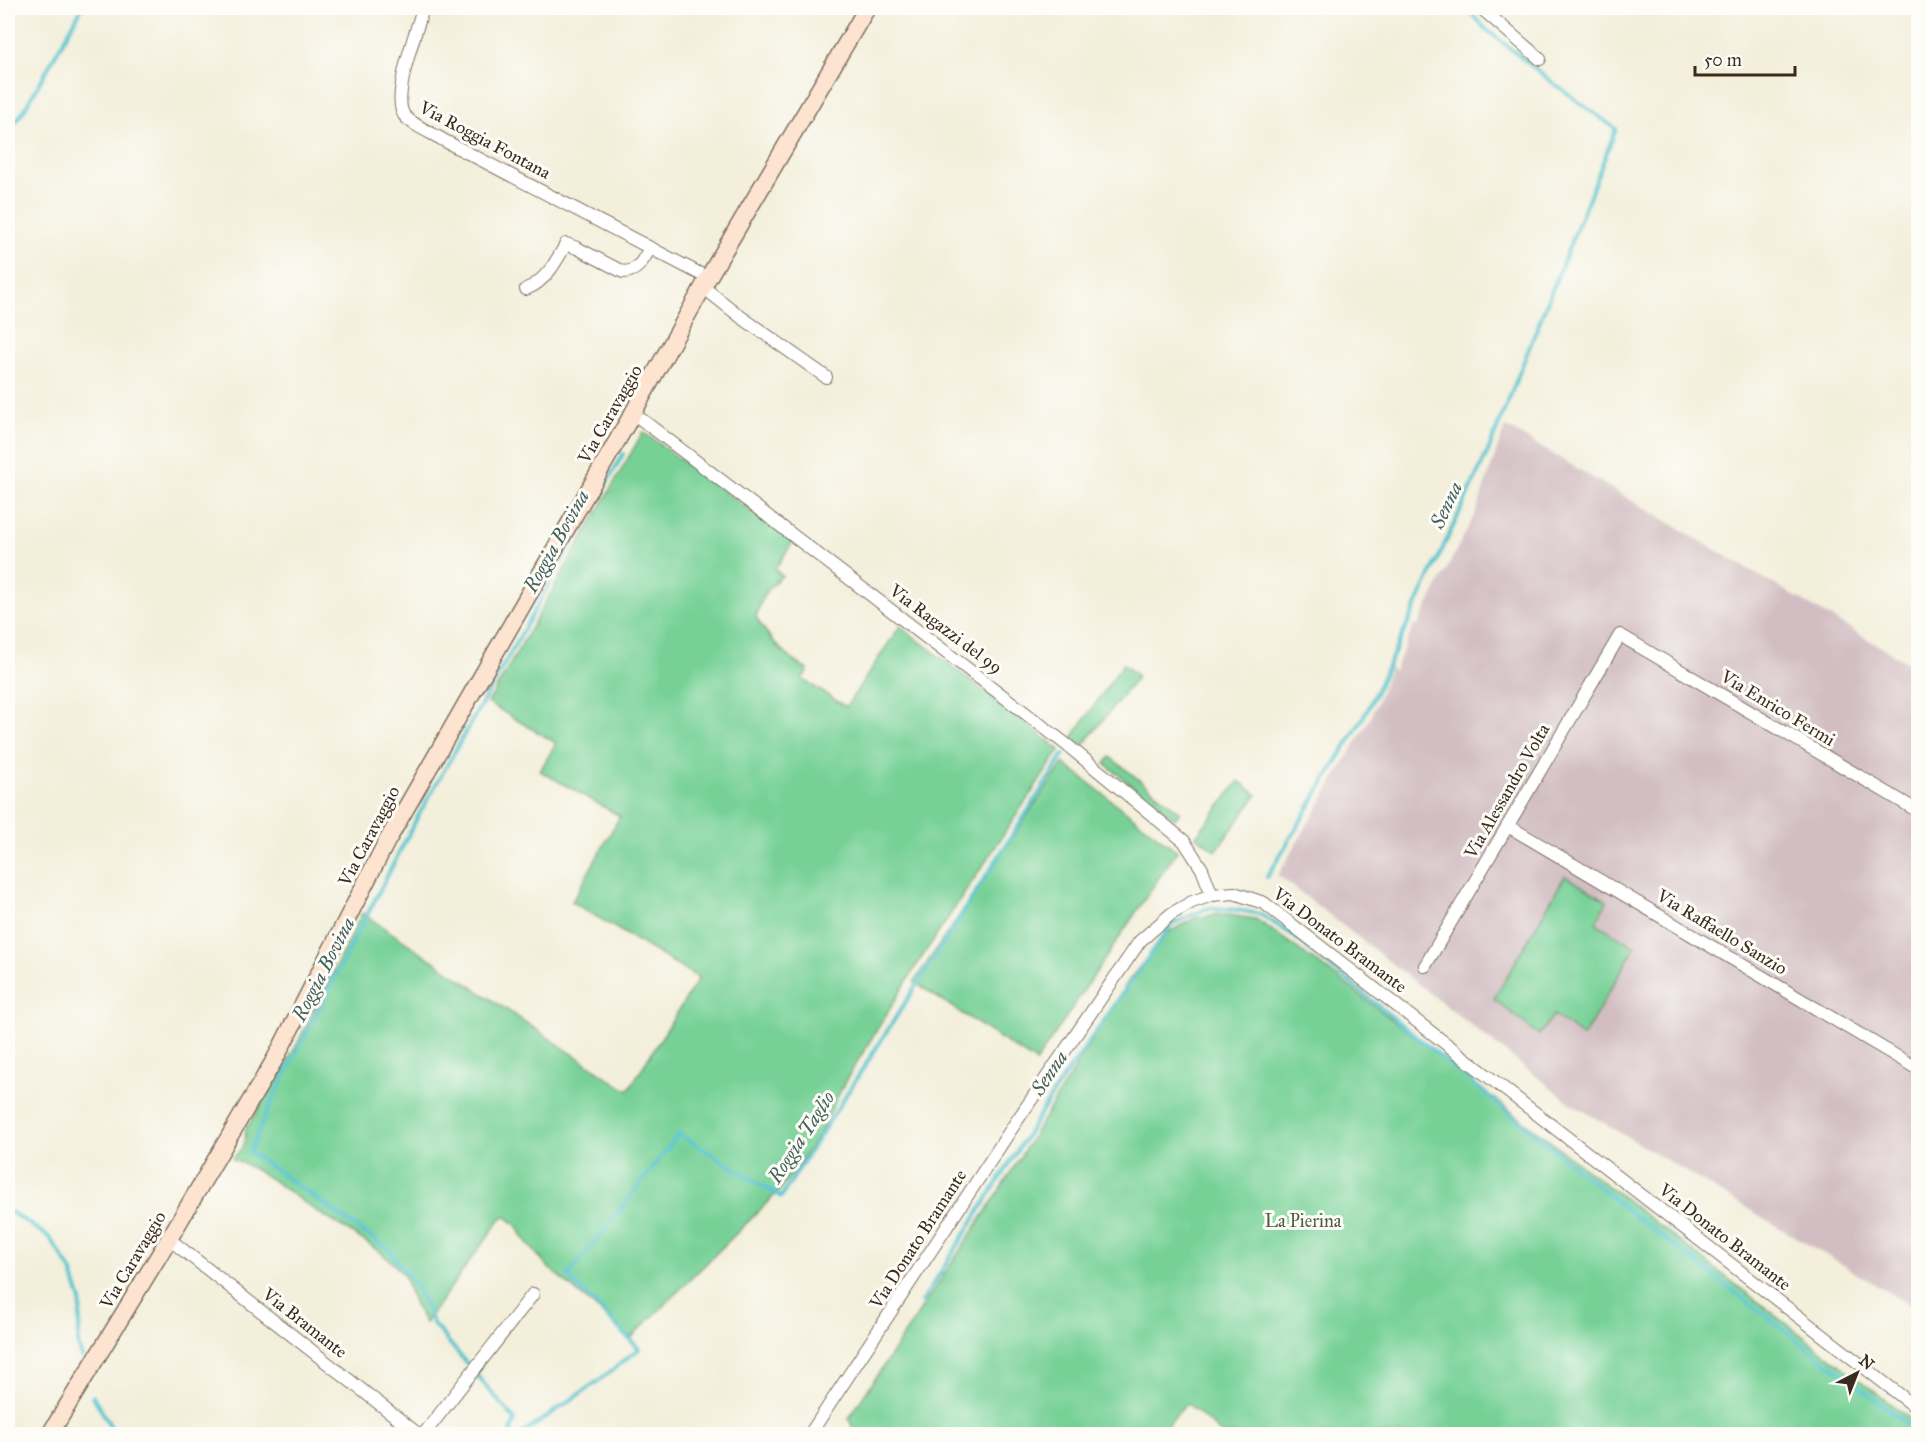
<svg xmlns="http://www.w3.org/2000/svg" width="1926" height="1442" viewBox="0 0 1926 1442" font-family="'IM FELL Great Primer',serif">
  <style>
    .industrial { fill: #d2bec2 }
    .green { fill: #77d197; stroke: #597e5a; stroke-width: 1.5 }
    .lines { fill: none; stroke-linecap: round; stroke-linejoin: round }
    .stream { stroke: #58c4cf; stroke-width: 4 }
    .street-casing { stroke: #7b6f60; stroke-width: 14 }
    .secondary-casing { stroke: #7b6f60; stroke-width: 19 }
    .street { stroke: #fff; stroke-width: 12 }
    .secondary { stroke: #fde4d1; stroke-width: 16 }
    .labels { text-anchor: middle; stroke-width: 6; stroke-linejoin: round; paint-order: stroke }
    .street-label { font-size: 18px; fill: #3b2a1e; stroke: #fdfcf7 }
    .park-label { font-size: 18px; fill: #4d5c42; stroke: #fdfcf7 }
    .water-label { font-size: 20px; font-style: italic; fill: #45605c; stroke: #fdfcf7 }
  </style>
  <rect width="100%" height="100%" fill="#fdfcf7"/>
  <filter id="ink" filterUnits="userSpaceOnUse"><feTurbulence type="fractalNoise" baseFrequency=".0167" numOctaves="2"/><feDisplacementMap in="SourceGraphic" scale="12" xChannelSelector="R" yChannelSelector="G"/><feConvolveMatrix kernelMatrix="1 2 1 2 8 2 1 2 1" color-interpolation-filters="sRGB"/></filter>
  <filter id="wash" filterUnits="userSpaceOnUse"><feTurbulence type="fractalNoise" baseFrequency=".008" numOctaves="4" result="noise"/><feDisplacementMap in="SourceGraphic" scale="24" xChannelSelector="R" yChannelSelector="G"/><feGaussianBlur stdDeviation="1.35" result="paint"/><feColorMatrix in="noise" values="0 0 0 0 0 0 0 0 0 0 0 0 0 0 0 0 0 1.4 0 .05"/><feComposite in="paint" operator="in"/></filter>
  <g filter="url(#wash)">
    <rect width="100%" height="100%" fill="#f3efdb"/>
    <path class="industrial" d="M1505,426L1918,669V1310L1572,1104L1278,875L1372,715L1390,668L1395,670L1414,625L1417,627L1476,512Z"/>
    <path class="green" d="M643,432L793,542L775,569L782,576C767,588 761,598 756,617C769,639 785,657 808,670L802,679L846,707L900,626L1060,750L918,963L846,1080L818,1136L780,1190L631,1338L549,1268L528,1244L516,1225L505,1216L501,1218L425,1323C420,1314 414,1304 410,1294C408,1288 407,1279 402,1273C384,1250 346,1230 321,1214C291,1195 266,1171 232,1159C241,1150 247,1143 245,1131L295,1048L362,913L625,1089H629L699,978L572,902L620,816L540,771L556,743L488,703Z
      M1123,664L1138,676L1081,748L1071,739Z
      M1110,757L1180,812L1175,819L1105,764Z
      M1063,763L1177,851L1036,1062L914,982Z
      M1239,781L1257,795L1216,851L1196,836Z
      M1565,876L1607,901L1596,923L1635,947L1583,1037L1554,1015L1539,1035L1494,999Z
      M1220,914L1256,919L1329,971L1918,1425V1434H1222L1187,1403L1159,1434H855L849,1418L996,1196L1129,980L1167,933L1197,917Z"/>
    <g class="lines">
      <path class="stream" d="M8,132L23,112L82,8
        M1267,877L1368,709L1489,449L1616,129L1557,86L1487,30L1466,8
        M8,1210L49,1237L71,1270L81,1301L78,1345L82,1357
        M922,1302L1059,1084L1172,924L1208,908L1237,910L1260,914L1290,933L1621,1205L1918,1432
        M93,1396L115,1434
        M510,1434L515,1420L434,1325L417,1287L389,1250L250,1152L272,1100L417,818L623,454
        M522,1434L598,1381L639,1349L568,1276L679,1134L781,1197L1064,754"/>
    </g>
  </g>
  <g filter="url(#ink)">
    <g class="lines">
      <g class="street-casing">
        <path id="street" d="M423,8C417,30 391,97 404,115C410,124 434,134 443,140L708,278
          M1481,8L1540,59
          M703,287L741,317L826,377
          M526,289C545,282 556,262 566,244L577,248L623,272C638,272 643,260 650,248
          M633,413L1067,745L1184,841L1202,869L1212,895
          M1508,826L1918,1069
          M1425,966L1620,635L1918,811
          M169,1239L418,1434
          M424,1434L533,1294
          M810,1434L1016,1122L1140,941L1171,914L1192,902L1212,895L1234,893L1264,903L1918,1409"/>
      </g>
      <g class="secondary-casing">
        <path id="secondary" d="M50,1434L169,1239L275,1059L387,841L633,413L708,278L867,8"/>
      </g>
      <use href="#street" class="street"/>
      <use href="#secondary" class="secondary"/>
    </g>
  </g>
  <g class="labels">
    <g class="street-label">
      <text transform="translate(485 140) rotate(28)" y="6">Via Roggia Fontana</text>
      <text transform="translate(610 414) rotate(-60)" y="6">Via Caravaggio</text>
      <text transform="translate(946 629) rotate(37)" y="6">Via Ragazzi del 99</text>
      <text transform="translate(1778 708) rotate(31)" y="6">Via Enrico Fermi</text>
      <text transform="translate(1507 791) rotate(-60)" y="6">Via Alessandro Volta</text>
      <text transform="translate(369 836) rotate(-62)" y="6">Via Caravaggio</text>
      <text transform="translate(1722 932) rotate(31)" y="6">Via Raffaello Sanzio</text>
      <text transform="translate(1340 940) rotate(37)" y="6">Via Donato Bramante</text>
      <text transform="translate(1725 1237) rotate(38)" y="6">Via Donato Bramante</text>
      <text transform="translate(918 1239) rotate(-57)" y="6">Via Donato Bramante</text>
      <text transform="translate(133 1260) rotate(-59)" y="6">Via Caravaggio</text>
      <text transform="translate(305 1323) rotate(38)" y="6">Via Bramante</text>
    </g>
    <g class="park-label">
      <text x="1303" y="1227">La Pierina</text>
    </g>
    <g class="water-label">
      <text transform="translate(1446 505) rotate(-65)" y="7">Senna</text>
      <text transform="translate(556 541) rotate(-61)" y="7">Roggia Bovina</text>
      <text transform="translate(323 969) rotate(-63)" y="7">Roggia Bovina</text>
      <text transform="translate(1049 1073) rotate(-56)" y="7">Senna</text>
      <text transform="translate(801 1137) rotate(-57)" y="7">Roggia Taglio</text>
    </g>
  </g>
  <rect width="1926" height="1442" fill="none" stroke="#fdfcf7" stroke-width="30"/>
  <g transform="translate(1857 1373) rotate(42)" stroke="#fdfcf7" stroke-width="4.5" paint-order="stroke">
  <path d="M0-4.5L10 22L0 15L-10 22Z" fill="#3b2a1e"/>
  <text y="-9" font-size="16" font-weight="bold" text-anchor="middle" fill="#3b2a1e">N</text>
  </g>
  <path d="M1695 66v9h100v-9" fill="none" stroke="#3b2a1e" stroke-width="3"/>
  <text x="1704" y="66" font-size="18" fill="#3b2a1e" stroke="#fdfcf7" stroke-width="4.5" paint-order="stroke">50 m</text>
</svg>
